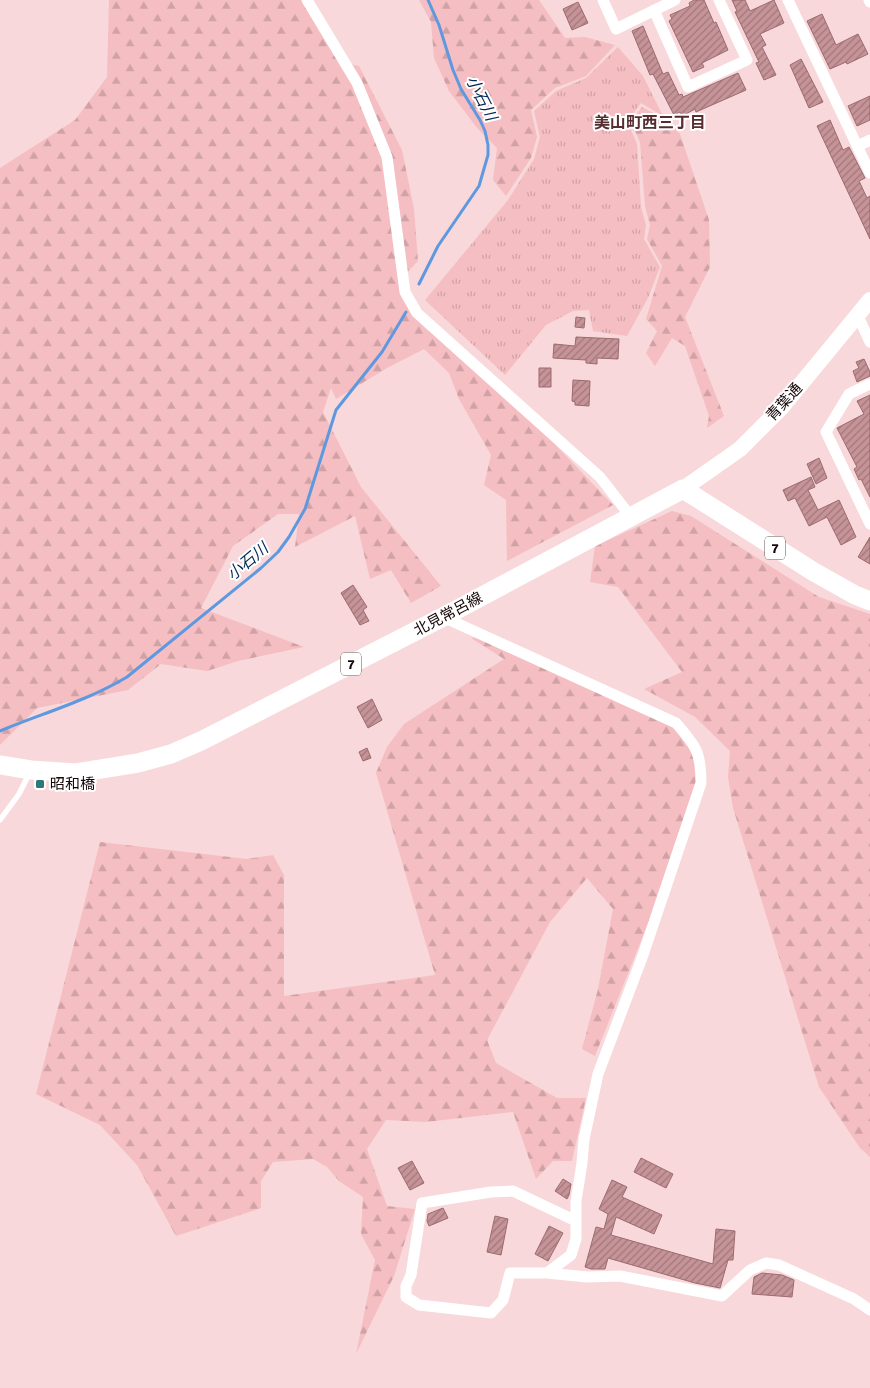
<svg xmlns="http://www.w3.org/2000/svg" width="870" height="1388" viewBox="0 0 870 1388" font-family="Signika,'Noto Sans JP',sans-serif">
  <style>
    .grass { fill: url(#grass-tufts) }
    .forest { fill: url(#forest-firs) }
    .lines { fill: none; stroke-linecap: round; stroke-linejoin: round }
    .stream { stroke: #5e99e0; stroke-width: 3 }
    .building { fill: url(#building-hatch); stroke: #9a6b6f }
    .lane { stroke: #fff; stroke-width: 5.5 }
    .street { stroke: #fff; stroke-width: 11 }
    .secondary { stroke: #fff; stroke-width: 16 }
    .primary { stroke: #fff; stroke-width: 19 }
    .poi-dot { fill: #2e7877; stroke: #fff; stroke-width: 2 }
    .labels { text-anchor: middle; stroke-width: 4; stroke-linejoin: round; paint-order: stroke }
    .shield { fill: #fff; stroke: #5c5152; stroke-width: 1 }
    .shield-label { font-size: 14px; font-weight: bold; fill: #160608 }
    .street-label { font-size: 15px; fill: #160608; stroke: #fff }
    .poi-label { font-size: 15px; fill: #160608; stroke: #fff; text-anchor: start }
    .water-label { font-size: 16px; font-style: italic; fill: #002955; stroke: #fff }
    .neighbourhood-label { font-size: 16px; font-weight: bold; fill: #562d31; stroke: #fff }
  </style>
  <defs>
    <pattern id="grass-tufts" width="24" height="20" patternUnits="userSpaceOnUse" patternTransform="scale(1.25)"><rect width="24" height="20" fill="#f5bec2"/><path d="M3 7l-1-3M5 7V3M7 7l1-3M15 17l-1-3M17 17v-4M19 17l1-3" fill="none" stroke="#d1a2a5"/></pattern>
    <pattern id="forest-firs" width="22" height="20" patternUnits="userSpaceOnUse" patternTransform="scale(1.25)"><rect width="22" height="20" fill="#f5bec2"/><path d="M5 1l3.5 6h-7zM16 11l3.5 6h-7z" fill="#d1a2a5"/></pattern>
    <pattern id="building-hatch" width="6" height="6" patternUnits="userSpaceOnUse" patternTransform="scale(1.25)"><rect width="6" height="6" fill="#c69498"/><path d="M-1 1l2-2M0 6l6-6M5 7l2-2" fill="none" stroke="#a0777a"/></pattern>
  </defs>
  <rect width="100%" height="100%" fill="#f8d8da"/>
  <path class="grass" d="M618,47L643,76L663,116L641,103L627,121L637,144L641,207L646,225L644,239L660,267L648,298L627,336L593,331L589,310L573,311L546,325L505,375L425,300L508,200L534,159L540,137L534,111L556,91L586,78Z"/>
  <path class="forest" d="M109,0H302L340,62L359,66L402,150L414,209L418,261L399,281L410,313L523,411L613,505L507,561L506,500L484,485L491,455L459,399L449,373L424,349L387,368L336,399L331,388L323,412L361,487L441,586L411,603L391,570L370,579L355,516L295,547L299,514H278L233,546L201,608L304,647L238,661L207,671L161,664L128,690L37,708L0,745V168L75,120L107,77Z
    M419,0H539L565,38L585,37L615,45L586,76L555,88L531,110L537,137L531,158L506,196L493,180L497,148L477,128L449,91L434,58L431,22Z
    M642,107L663,118L680,134L709,220L710,267L685,317L724,416L707,428L709,416L685,346L672,338L655,366L646,353L657,331L646,319L662,266L647,239L650,225L645,206L640,142L631,122Z
    M672,511L691,516L819,597L870,614V1157L860,1148L819,1087L733,808L728,777L730,751L695,717L644,689L682,672L618,587L590,582L595,546Z
    M482,636L678,728L696,752L697,779L655,906L595,1056L582,1049L598,989L613,909L587,878L550,922L487,1040L496,1063L557,1098H586L572,1161H553L536,1179L513,1112L426,1122L386,1120L367,1149L387,1206L415,1209L394,1276L356,1354L375,1260L361,1234L363,1197L339,1181L327,1167L313,1159L273,1162L261,1181V1208L176,1236L137,1165L100,1125L36,1094L100,842L247,859L273,855L284,875V996L435,975L376,773L387,747L404,724L504,659L471,638Z"/>
  <g class="lines">
    <path class="stream" d="M419,284L438,246L479,186L488,155V145L485,131L480,120L461,89L453,70L439,25L428,0
      M0,731C43,713 87,701 127,677L261,568L278,552L289,537L305,509L336,410L382,352L406,312"/>
  </g>
  <path class="building" d="M694,0H704L714,23L716,22L728,50L702,63L704,67L693,72L669,21L672,19L670,15L690,6L689,3Z
    M732,0H745L750,11L774,0L784,23L760,34L766,45L762,47L776,75L764,80L756,63L759,62L735,12L737,11Z
    M578,2L588,23L572,30L563,9Z
    M822,14L836,45L858,34L868,54L847,64L846,62L830,69L807,21Z
    M643,26L663,74L668,72L679,95L682,94L683,97L738,73L746,90L696,112L695,109L682,116L680,112L674,115L653,74L650,75L632,31Z
    M801,59L823,102L809,108L790,65Z
    M870,96V120L857,126L848,106Z
    M830,120L843,150L849,147L865,178L859,181L867,198L870,196V239L817,126Z
    M576,317L585,318L584,328L575,327Z
    M576,337L619,339L618,359L597,358V364L586,363V360L553,358L554,344L575,346Z
    M864,359L870,372V376L857,382L853,371L859,368L856,362Z
    M539,368H551V387H539Z
    M573,380L590,381L589,406L575,405V402L572,401Z
    M870,395V497L861,479L859,480L854,469L857,467L837,428L864,414L857,401Z
    M819,458L827,478L816,484L807,464Z
    M811,477L815,487L808,490L818,510L839,500L856,537L841,545L827,517L809,526L795,498L788,501L783,490Z
    M870,537V564L858,557Z
    M353,585L367,607L363,610L369,621L360,625L341,593Z
    M372,699L382,720L368,728L357,707Z
    M367,748L371,758L363,761L359,752Z
    M641,1158L673,1174L666,1188L634,1172Z
    M412,1161L424,1183L410,1190L398,1168Z
    M563,1179L571,1184L569,1195L567,1199L555,1191Z
    M612,1180L627,1187L622,1197L662,1215L654,1234L616,1217L611,1235L713,1264L716,1229L735,1231L733,1260H728L720,1288L695,1283L608,1258L605,1269H591L585,1267L596,1227L604,1229L608,1214L599,1209Z
    M443,1208L448,1218L429,1226L427,1221L428,1214Z
    M495,1216L508,1219L501,1255L487,1252Z
    M549,1226L563,1233L548,1261L535,1254Z
    M762,1273L782,1275L794,1280L792,1297L752,1294L754,1277Z"/>
  <g class="lines">
    <path class="lane" d="M0,820L19,794L30,772"/>
    <path class="street" d="M307,0L357,83L387,157L405,292L417,313L600,477L631,517
      M603,0L616,29L675,0
      M788,0L870,173
      M869,0L870,2
      M654,10L688,87L747,60L719,0
      M858,146L870,140
      M858,316L870,342
      M870,384L849,394L826,432L870,524
      M443,617L676,723C696,746 701,752 701,783L643,955L598,1074L584,1139L582,1163L576,1201V1239L571,1255L547,1273
      M576,1221L513,1191L491,1192L422,1203L411,1275L406,1286V1297L419,1305L491,1313L503,1300L510,1273H547L587,1277L620,1276L722,1296L750,1270L766,1263L779,1265L854,1299L870,1310"/>
    <path class="secondary" d="M683,489L740,449L782,407L870,300"/>
    <path class="primary" d="M0,765L31,770L76,773L138,763L171,754L201,741L443,617L683,489L814,572L855,595L870,601"/>
  </g>
  <rect class="poi-dot" x="35" y="779" width="10" height="10" rx="2.5"/>
  <g class="labels">
    <g class="shield">
      <rect x="765" y="536.5" width="20" height="23" rx="4"/>
      <rect x="341" y="652.5" width="20" height="23" rx="4"/>
    </g>
    <g class="shield-label">
      <text x="775" y="553">7</text>
      <text x="351" y="669">7</text>
    </g>
    <g class="street-label">
      <text transform="translate(784 402) rotate(-48)" y="5">青葉通</text>
      <text transform="translate(448 614) rotate(-28)" y="5">北見常呂線</text>
    </g>
    <g class="poi-label">
      <text x="50" y="789">昭和橋</text>
    </g>
    <g class="water-label">
      <text transform="translate(482 98) rotate(63)" y="6">小石川</text>
      <text transform="translate(247 561) rotate(-40)" y="6">小石川</text>
    </g>
    <g class="neighbourhood-label">
      <text x="650" y="128">美山町西三丁目</text>
    </g>
  </g>
</svg>
